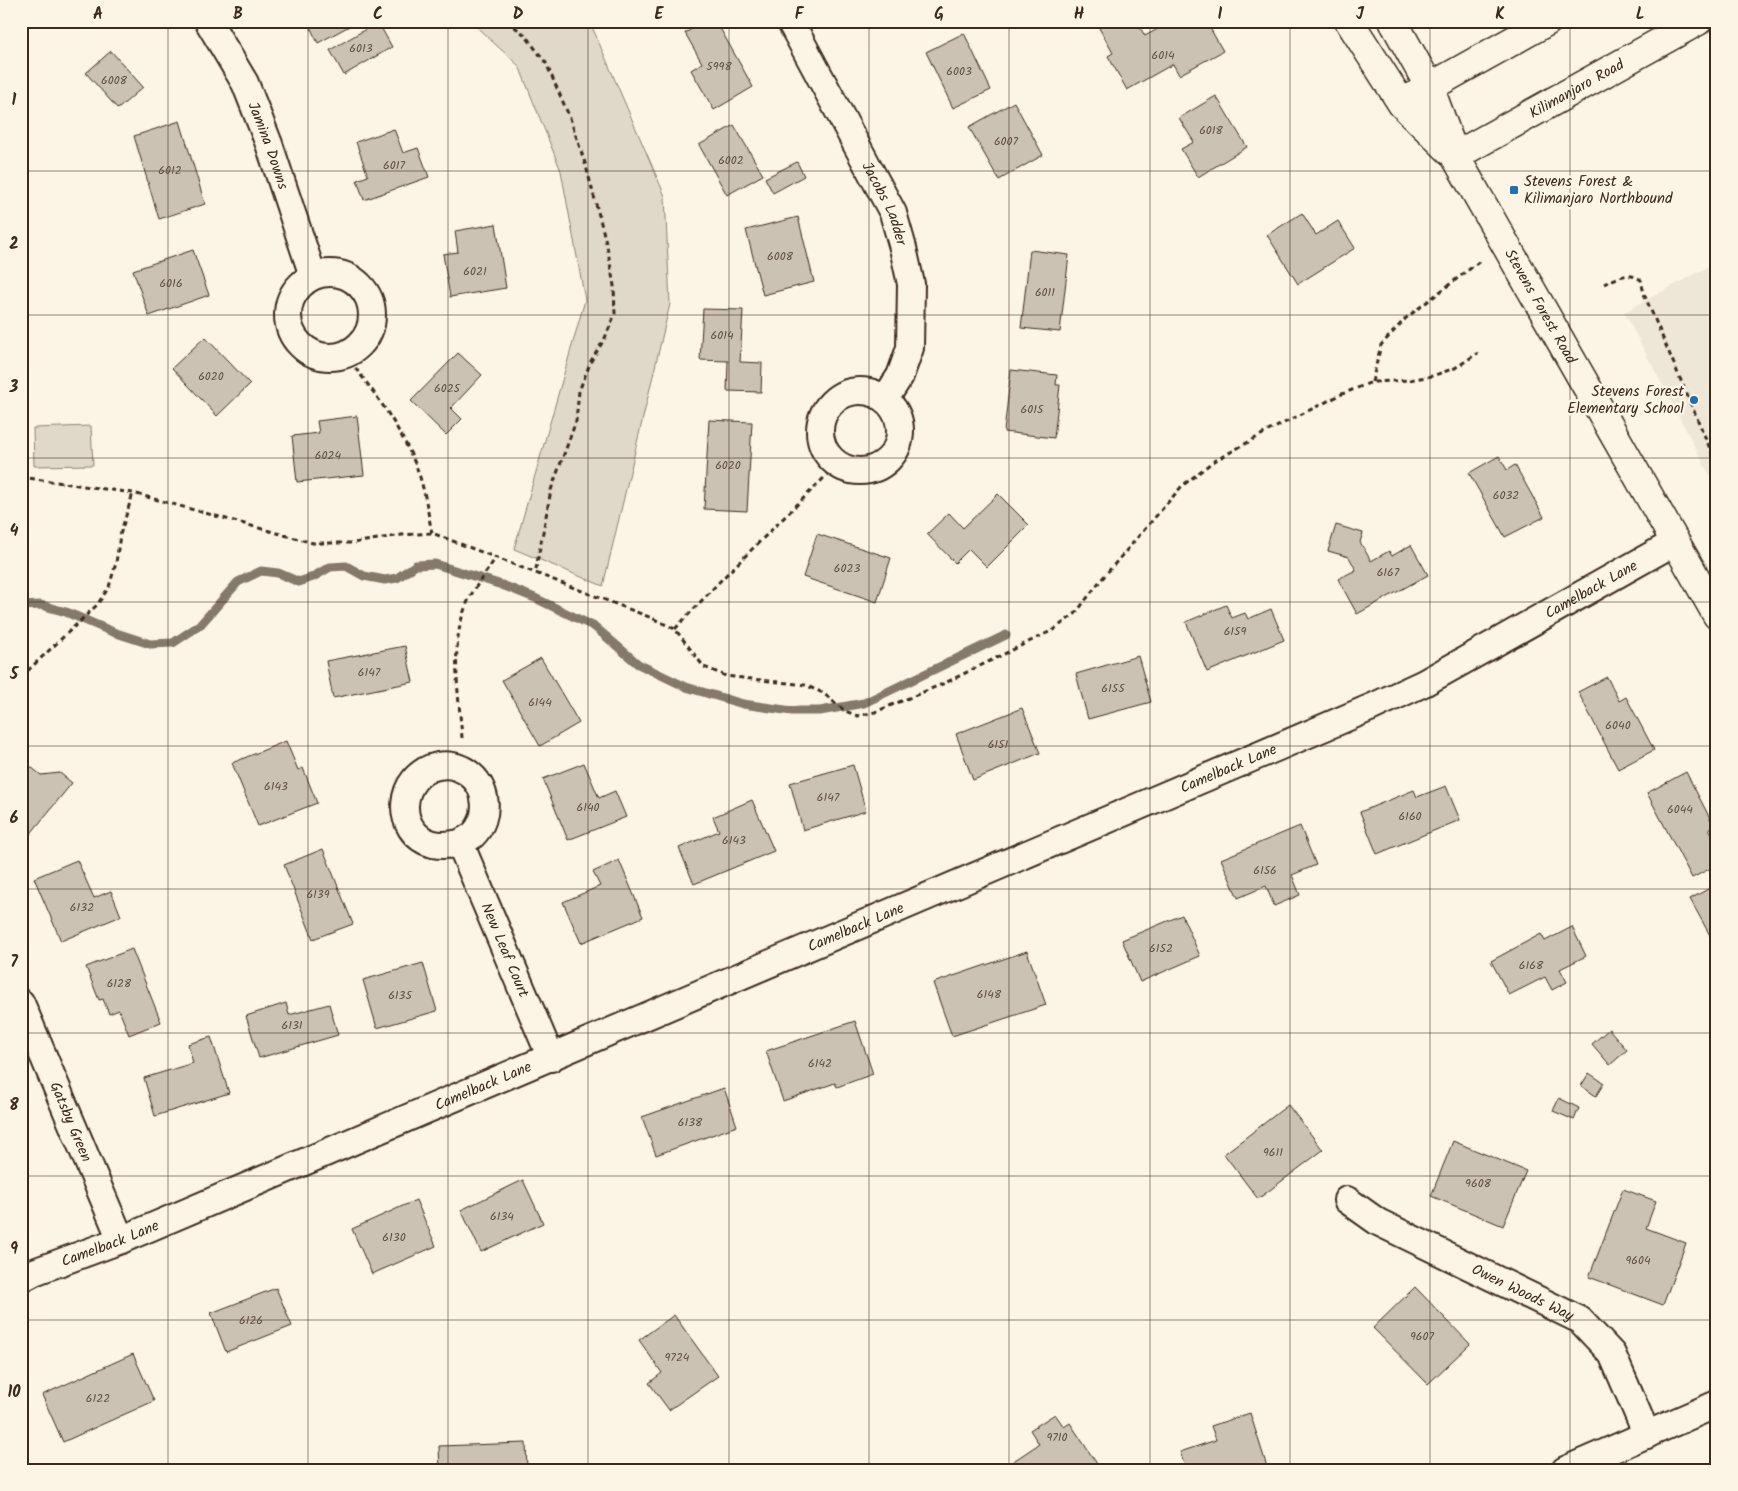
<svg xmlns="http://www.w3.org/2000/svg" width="1738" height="1491" viewBox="0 0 1738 1491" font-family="Kalam,sans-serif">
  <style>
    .built { fill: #eee6d6 }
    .green { fill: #e0d8c8; stroke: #8e8173 }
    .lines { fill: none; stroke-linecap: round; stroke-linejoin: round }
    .stream { stroke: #85796b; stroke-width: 9 }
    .building { fill: #ccc2b3; stroke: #3b2a1e }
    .minor-casing { stroke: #3b2a1e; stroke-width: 30 }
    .tertiary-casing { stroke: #3b2a1e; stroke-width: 31 }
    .path { stroke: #3b2a1e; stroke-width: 3; stroke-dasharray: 5 4; stroke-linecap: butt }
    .minor { stroke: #fcf5e5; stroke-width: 26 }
    .tertiary { stroke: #fcf5e5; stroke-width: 28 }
    .grid { fill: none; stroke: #3b2a1e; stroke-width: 1; stroke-opacity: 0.55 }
    .poi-dot { fill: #1f6fb2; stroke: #fcf5e5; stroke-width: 2 }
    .labels { text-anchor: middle; stroke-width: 5; stroke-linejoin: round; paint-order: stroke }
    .number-label { font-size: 12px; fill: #5f5043 }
    .street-label { font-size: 15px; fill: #3b2a1e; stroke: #fcf5e5 }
    .poi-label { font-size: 15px; fill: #3b2a1e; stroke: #fcf5e5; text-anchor: start }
    .neatline { fill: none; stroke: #3b2a1e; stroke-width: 2 }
    .grid-label { font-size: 16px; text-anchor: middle; font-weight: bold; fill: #3b2a1e }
  </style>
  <rect width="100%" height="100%" fill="#fcf5e5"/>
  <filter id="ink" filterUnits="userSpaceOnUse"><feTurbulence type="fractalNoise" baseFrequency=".02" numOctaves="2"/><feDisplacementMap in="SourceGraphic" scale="10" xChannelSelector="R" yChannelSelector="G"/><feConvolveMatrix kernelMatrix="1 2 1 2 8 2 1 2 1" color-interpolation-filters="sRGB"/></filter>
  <g filter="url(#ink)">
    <path class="built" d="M1717,262V489L1624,312Z"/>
    <path class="green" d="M470,21H588L593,29L665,196L670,304L603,586L514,549L585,300L561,171L519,66Z
      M91,426L93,465L34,466L33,428Z"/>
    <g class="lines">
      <path class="stream" d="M21,606L41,605L66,612L113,632L150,644L173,643L200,625L238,582L261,571L278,573L299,582L313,577L330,567L346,566L364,576L385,580L397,578L416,565L435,564L502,585L535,598L595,627L638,664L686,687L743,704L792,711H820L864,703L1006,635"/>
    </g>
    <path class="building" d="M307,21H352L353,24L318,43Z
      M705,21H716L753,87L714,110L691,70L702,63L685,33Z
      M1110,21H1136L1145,36L1172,21H1206L1223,51L1179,75L1173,64L1127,90L1108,56L1113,53L1099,28Z
      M378,22L392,47L344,75L330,50Z
      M964,33L991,90L953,108L926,52Z
      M111,51L143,87L118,109L86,73Z
      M1216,96L1247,147L1198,177L1181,149L1194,142L1179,118Z
      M1014,102L1043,155L999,180L969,127Z
      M180,121L205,204L159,219L134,136Z
      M734,125L763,175L727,195L699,145Z
      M394,129L403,153L418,148L429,177L364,200L357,180L368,176L356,142Z
      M797,162L804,176L773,193L765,178Z
      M1302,213L1316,235L1338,221L1355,248L1298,284L1267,235Z
      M798,217L814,282L763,295L746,230Z
      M496,224L506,288L450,297L443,254L458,252L455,231Z
      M193,250L209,295L149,316L133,270Z
      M1030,250L1069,255L1060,332L1021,328Z
      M703,309L743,310L740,362L762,363L761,392L727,391L728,361L700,360Z
      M205,337L250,384L217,416L172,368Z
      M458,353L482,375L451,408L462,419L446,435L411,401Z
      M1011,370L1057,375L1056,385H1060L1054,438L1004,432Z
      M357,416L364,475L297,482L292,436L319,433L317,421Z
      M709,420L752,422L747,511L704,509Z
      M1499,456L1507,470L1515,465L1544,517L1505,537L1469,473Z
      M998,494L1029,525L987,567L969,549L955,563L927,534L949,513L963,528Z
      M1336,525L1363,533L1360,542L1371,561L1389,551L1392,556L1411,545L1428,575L1357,614L1338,579L1356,570L1349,557L1328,551Z
      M817,534L891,558L877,602L803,577Z
      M1226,605L1232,618L1245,613L1248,619L1271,609L1284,640L1207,672L1186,622Z
      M405,646L413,682L333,698L326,661Z
      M1138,656L1151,702L1088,719L1076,674Z
      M541,658L579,723L540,746L502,680Z
      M1607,677L1619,701L1626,697L1654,750L1618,769L1578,692Z
      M1022,708L1040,753L973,780L956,734Z
      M286,741L298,770L303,768L317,803L258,826L232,763Z
      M21,759L41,775L60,773L72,783L23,843L21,841Z
      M584,763L599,798L615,791L626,817L568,840L543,779Z
      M853,765L866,811L803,830L790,783Z
      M1686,772L1714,826L1709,828L1717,844V865L1692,878L1647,793Z
      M1446,786L1460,820L1377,854L1360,812L1414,790L1417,797Z
      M752,800L774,851L694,884L679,848L719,831L713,817Z
      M1300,826L1316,865L1292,875L1300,895L1274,906L1266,886L1238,898L1221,859Z
      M323,849L353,924L313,939L284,865Z
      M77,860L94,898L111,891L121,916L61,941L34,878Z
      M619,860L643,917L581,943L563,902L600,886L593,872Z
      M1717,884V948L1690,899Z
      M1182,915L1200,956L1140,982L1122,940Z
      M1572,927L1586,956L1560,969L1567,982L1552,990L1545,977L1509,995L1491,961L1541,934L1545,941Z
      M132,949L161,1022L129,1035L119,1010L109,1014L103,999L99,1000L86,967Z
      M1027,951L1046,1005L952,1036L933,983Z
      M423,963L437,1011L377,1028L363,980Z
      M286,1003L289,1015L329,1004L338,1035L259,1058L246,1016Z
      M855,1021L873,1074L837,1087L835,1083L783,1101L766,1051Z
      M1609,1029L1627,1050L1610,1065L1592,1044Z
      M211,1037L229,1093L155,1116L144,1078L193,1063L188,1044Z
      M1589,1073L1604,1083L1596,1096L1581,1086Z
      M724,1088L737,1126L656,1155L642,1117Z
      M1559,1098L1579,1108L1574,1120L1553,1111Z
      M1288,1105L1323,1150L1258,1199L1224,1154Z
      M1453,1141L1526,1171L1503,1226L1431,1196Z
      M523,1180L543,1223L481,1252L461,1210Z
      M1623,1189L1656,1201L1646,1228L1686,1243L1663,1305L1589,1277Z
      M416,1200L436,1246L372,1274L352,1229Z
      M1415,1287L1470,1344L1428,1384L1373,1328Z
      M276,1288L292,1326L226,1352L211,1313Z
      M674,1315L718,1376L669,1410L649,1383L662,1373L639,1340Z
      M133,1354L154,1401L63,1442L42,1395Z
      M1250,1413L1268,1470H1186L1180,1452L1216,1440L1211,1426Z
      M1055,1414L1064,1427L1070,1423L1101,1470H1000L1039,1444L1030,1430Z
      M526,1443L527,1470H440L439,1446Z"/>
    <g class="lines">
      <g class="minor-casing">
        <g id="minor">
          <path id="s1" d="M208,21L245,83L269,144L313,276"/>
          <path id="s2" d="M790,21L893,213L903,248L911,284L910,348L900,376L885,399"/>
          <circle cx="330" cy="315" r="42"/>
          <circle cx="860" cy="431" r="40"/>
          <path id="s3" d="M460,843C464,840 469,838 473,835C491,817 488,786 467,772C458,766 447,764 438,766C397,774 393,833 433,844C442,846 451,845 460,843L551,1058"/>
          <path id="s4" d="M21,1003L121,1240"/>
          <path id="s5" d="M1347,1200L1378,1222L1580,1320L1612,1354L1647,1435"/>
          <path id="s6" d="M21,1279L34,1272L121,1240L1372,707L1424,683L1675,542"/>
          <path d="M1565,1470L1717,1404"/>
        </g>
      </g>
      <g class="tertiary-casing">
        <g id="tertiary">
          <path d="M1349,21L1402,104L1449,150"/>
          <path id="s7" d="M1393,21L1429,86L1455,156L1717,615"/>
          <path d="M1414,96L1548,21"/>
          <path id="s8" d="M1455,156L1698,21"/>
        </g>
      </g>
      <path class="path" d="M507,21L525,35L546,63L570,118L586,166L607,246L614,286L615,314L605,338L591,361L579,391L576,421L551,490L535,574
        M1604,284C1617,278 1628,271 1641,280L1644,294L1717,465
        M344,354C371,387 396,421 413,459C424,482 427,509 432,533
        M1372,382L1381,345L1406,318L1480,261
        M21,477L133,493L313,543H353L402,535L432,533L652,618L675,629L704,667L726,676L805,685L823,693L845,711L858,716L875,712L945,683L1053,630L1075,614L1100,581L1182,486L1211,463L1270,430L1342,394L1372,382L1409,380L1432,376L1455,368L1478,353
        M675,629L722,579L838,464
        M21,677L97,605L109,587L116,563L120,535L133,493
        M462,738C459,692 448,640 470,597C477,584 487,571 495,559"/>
      <use href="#minor" class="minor"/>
      <use href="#tertiary" class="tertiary"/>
    </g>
  </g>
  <path class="grid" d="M168,21V1470M308,21V1470M448,21V1470M588,21V1470M729,21V1470M869,21V1470M1009,21V1470M1150,21V1470M1290,21V1470M1430,21V1470M1570,21V1470M21,171H1717M21,315H1717M21,458H1717M21,602H1717M21,746H1717M21,889H1717M21,1033H1717M21,1176H1717M21,1320H1717"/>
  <g class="poi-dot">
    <rect x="1509" y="185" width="10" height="10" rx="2.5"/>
    <circle cx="1694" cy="400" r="5"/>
  </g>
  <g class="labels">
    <g class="number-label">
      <text x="361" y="52">6013</text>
      <text x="1163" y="59">6014</text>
      <text x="719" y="70">5998</text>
      <text x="959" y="75">6003</text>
      <text x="114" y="84">6008</text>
      <text x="1211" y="134">6018</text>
      <text x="1006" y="145">6007</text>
      <text x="731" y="164">6002</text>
      <text x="394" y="169">6017</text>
      <text x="170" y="174">6012</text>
      <text x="780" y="260">6008</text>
      <text x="475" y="275">6021</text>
      <text x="171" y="287">6016</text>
      <text x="1045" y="296">6011</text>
      <text x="722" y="339">6014</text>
      <text x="211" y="380">6020</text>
      <text x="447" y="392">6025</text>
      <text x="1032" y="413">6015</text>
      <text x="328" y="459">6024</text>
      <text x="728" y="469">6020</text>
      <text x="1506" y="499">6032</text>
      <text x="847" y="572">6023</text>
      <text x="1388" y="576">6167</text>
      <text x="1235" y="635">6159</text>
      <text x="369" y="676">6147</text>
      <text x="1113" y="692">6155</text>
      <text x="540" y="706">6144</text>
      <text x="1618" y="729">6040</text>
      <text x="998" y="748">6151</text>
      <text x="276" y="790">6143</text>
      <text x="828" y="801">6147</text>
      <text x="588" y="811">6140</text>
      <text x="1680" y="813">6044</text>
      <text x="1410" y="820">6160</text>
      <text x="734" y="844">6143</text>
      <text x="1265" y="874">6156</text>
      <text x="318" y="898">6139</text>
      <text x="82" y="911">6132</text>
      <text x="1161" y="952">6152</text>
      <text x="1531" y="969">6168</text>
      <text x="119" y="987">6128</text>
      <text x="989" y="998">6148</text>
      <text x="400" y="999">6135</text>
      <text x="292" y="1029">6131</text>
      <text x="820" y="1067">6142</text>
      <text x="690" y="1126">6138</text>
      <text x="1273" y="1156">9611</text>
      <text x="1478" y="1187">9608</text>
      <text x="502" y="1220">6134</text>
      <text x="394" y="1241">6130</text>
      <text x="1638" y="1264">9604</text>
      <text x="251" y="1324">6126</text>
      <text x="1422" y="1340">9607</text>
      <text x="677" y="1361">9724</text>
      <text x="98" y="1402">6122</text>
      <text x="1057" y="1441">9710</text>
    </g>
    <g class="street-label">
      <text dy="5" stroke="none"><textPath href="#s8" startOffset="139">Kilimanjaro Road</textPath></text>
      <text dy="5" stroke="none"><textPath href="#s1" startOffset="139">Jamina Downs</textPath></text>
      <text dy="5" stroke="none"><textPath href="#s2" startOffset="206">Jacobs Ladder</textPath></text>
      <text dy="5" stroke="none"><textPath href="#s7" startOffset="322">Stevens Forest Road</textPath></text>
      <text dy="5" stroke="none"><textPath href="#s6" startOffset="1716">Camelback Lane</textPath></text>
      <text dy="5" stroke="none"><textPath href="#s6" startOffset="1311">Camelback Lane</textPath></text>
      <text dy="5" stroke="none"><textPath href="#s6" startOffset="906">Camelback Lane</textPath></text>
      <text dy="5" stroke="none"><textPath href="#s3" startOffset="368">New Leaf Court</textPath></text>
      <text dy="5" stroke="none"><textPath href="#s6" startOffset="501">Camelback Lane</textPath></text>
      <text dy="5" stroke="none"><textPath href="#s4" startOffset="129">Gatsby Green</textPath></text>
      <text dy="5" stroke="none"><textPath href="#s6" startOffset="96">Camelback Lane</textPath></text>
      <text dy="5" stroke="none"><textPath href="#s5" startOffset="199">Owen Woods Way</textPath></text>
    </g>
    <g class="poi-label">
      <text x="1524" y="186">Stevens Forest &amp;<tspan x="1524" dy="17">Kilimanjaro Northbound</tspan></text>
      <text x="1684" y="396" text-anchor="end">Stevens Forest<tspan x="1684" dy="17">Elementary School</tspan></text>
    </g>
  </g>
  <rect width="1738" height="1491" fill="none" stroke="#fcf5e5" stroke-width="55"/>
  <rect x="28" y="28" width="1682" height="1436" class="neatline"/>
  <g class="grid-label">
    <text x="98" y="19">A</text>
    <text x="238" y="19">B</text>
    <text x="378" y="19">C</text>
    <text x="518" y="19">D</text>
    <text x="659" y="19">E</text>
    <text x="799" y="19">F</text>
    <text x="939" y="19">G</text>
    <text x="1079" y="19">H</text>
    <text x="1220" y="19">I</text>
    <text x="1360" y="19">J</text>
    <text x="1500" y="19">K</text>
    <text x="1640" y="19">L</text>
    <text x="14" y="105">1</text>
    <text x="14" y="249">2</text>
    <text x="14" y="392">3</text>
    <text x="14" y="536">4</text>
    <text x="14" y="679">5</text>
    <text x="14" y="823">6</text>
    <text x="14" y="967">7</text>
    <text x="14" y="1110">8</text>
    <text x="14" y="1254">9</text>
    <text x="14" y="1397">10</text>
  </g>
</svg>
